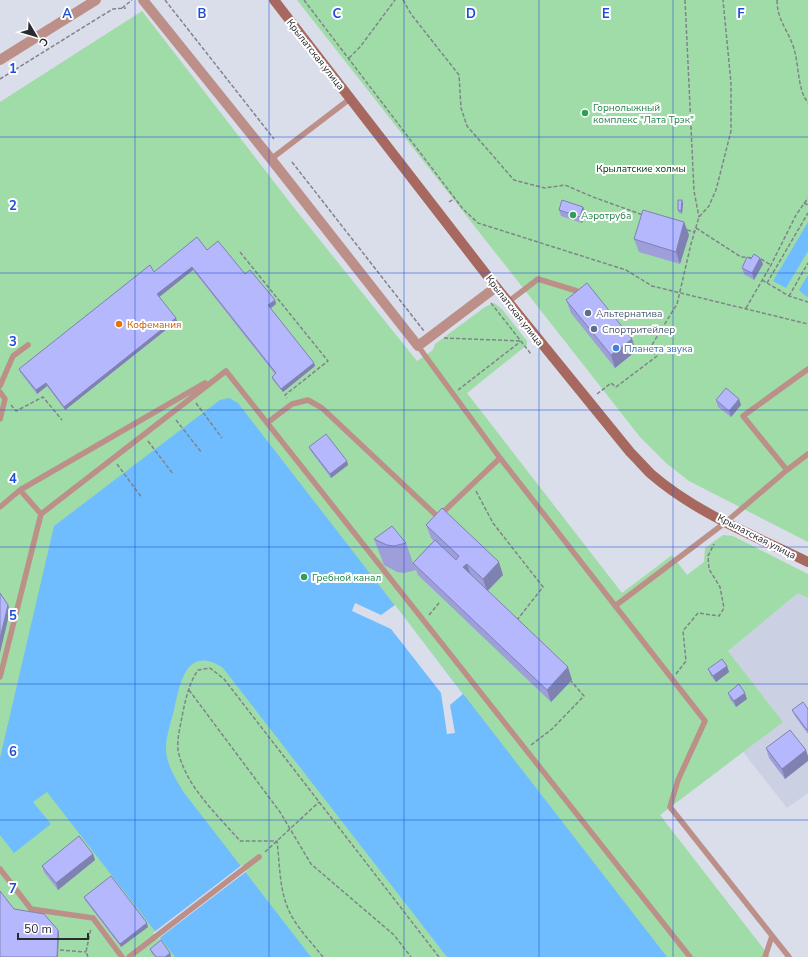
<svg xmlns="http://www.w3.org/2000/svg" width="808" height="957" viewBox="0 0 808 957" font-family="'Nunito Sans',sans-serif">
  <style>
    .built { fill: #cbd1e2 }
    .green { fill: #a0dca7 }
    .water { fill: #6fbdfe }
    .pier { fill: #dadeea }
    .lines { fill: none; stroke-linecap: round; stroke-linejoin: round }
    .path { stroke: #80838b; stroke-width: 1.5; stroke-dasharray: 4 2; stroke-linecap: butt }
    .service { stroke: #bc9089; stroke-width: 5.5 }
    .tertiary { stroke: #bc9089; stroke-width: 10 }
    .secondary { stroke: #a7695f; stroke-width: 10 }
    .wall { fill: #9d9eda }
    .shaded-wall { fill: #7f81b1 }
    .building { fill: #b6b8fd; stroke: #7f81b1 }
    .grid { fill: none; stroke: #1d4ed8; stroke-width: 1; stroke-opacity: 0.55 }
    .leisure-dot { fill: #2e9e5b; stroke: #fff; stroke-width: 1.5 }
    .service-dot { fill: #5c6f8a; stroke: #fff; stroke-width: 1.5 }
    .food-dot { fill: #e8710a; stroke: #fff; stroke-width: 1.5 }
    .shop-dot { fill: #3f7fe0; stroke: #fff; stroke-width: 1.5 }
    .labels { text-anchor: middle; stroke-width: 4; stroke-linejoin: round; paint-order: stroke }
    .street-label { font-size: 10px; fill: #2a2b30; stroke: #fff }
    .leisure-label { font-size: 10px; fill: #27864d; stroke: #fff; text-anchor: start }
    .park-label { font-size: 10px; fill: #00390f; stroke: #fff }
    .service-label { font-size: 10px; fill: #4e5e75; stroke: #fff; text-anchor: start }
    .food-label { font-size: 10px; fill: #c56008; stroke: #fff; text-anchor: start }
    .shop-label { font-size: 10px; fill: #366cbe; stroke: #fff; text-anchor: start }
    .grid-label { font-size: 13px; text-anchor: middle; font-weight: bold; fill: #1d4ed8; stroke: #fff; stroke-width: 4; stroke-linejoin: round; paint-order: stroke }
  </style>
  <rect width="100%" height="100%" fill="#dadeea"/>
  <path class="built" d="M798,593L808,598V793L787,808L743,752L782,721L728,651Z"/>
  <path class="green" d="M297,0H808V542L689,481L666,463L640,437Z
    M142,11L295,209L417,361L433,350L435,344L485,307L494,303L502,309L527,341V345L467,393L622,593L672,555L687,575L704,562L705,548L723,535L733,536L808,574V598L798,593L728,651L783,722L660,815L770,957H0V102Z"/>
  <path class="water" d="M808,222V251L786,288L773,281Z
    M808,275V297H807L799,290Z
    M229,398L238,403L667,957H447L223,668C186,644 180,684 174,710C171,722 166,736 166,749C167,766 176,780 185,794L311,957H175L47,792L33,802L51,824L14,853L0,835V758L54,526L220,400Z"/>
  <path class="pier" d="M355,603L381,615L395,605L463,694L450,705L455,733L447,734L441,693L391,629L352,611Z
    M242,865L247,871L158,939L153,933Z"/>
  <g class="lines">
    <path class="path" d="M165,0L274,139
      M304,0L463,209L478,223L626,270L652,286L808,324
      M403,0L411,14L459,75L461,108L467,126L514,180L545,188L565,185L593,197L643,215
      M685,0L694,191L699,217
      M777,0C777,18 786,28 792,43C800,62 796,87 808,103
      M122,8L132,0
      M349,58L360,47L395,0
      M0,79L103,15L113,9L126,8
      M292,162L424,331
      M449,202L455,198
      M804,203L808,205
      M696,228L741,257L753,258
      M687,230L695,232
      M240,252L328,361L285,395L287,398
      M761,259L771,265
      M762,280L789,296L808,302
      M767,283L808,213
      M789,296L808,263
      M491,303L531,354
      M746,308L771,265L796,215L808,198
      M444,338L521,341
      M458,390L520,342
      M597,394L611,383L616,387L657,356L650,348L677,304L691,244L699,217L709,206L716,190L731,131V83L723,0
      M196,403L222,438
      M11,405L16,411L43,397L62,420
      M176,420L202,453
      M148,441L173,474
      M117,464L142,498
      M476,491L493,523L543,587L517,620
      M429,615L439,603
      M676,674L686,661L683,631L698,613L719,616L724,608L720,587L709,569L708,556L714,544
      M189,690L280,812L311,864L394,935L411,957
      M531,745L552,729L584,696L571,681
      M265,852L319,802
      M60,950L86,952
      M88,957L86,952L91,928
      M323,957C312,943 298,929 290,913C279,891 280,865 277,841H240C217,814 185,786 178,750C177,739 180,727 182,717C185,701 189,683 198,670L210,668L224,679L439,957"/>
    <path class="service" d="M271,159L351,98
      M508,302L538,279L577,291
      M418,346L500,458L705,721L678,780L670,807L789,957
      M226,371L690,957
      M0,386L13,356L28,345
      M0,392L5,399L0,419
      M267,423L292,404L308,400L322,408L438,517L500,458
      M787,470L808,454
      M20,490L41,514L226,371
      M0,507L20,490L205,383
      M615,606L726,522L787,470L743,416L808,369
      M0,677L41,514
      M0,869L31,909L93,918L122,957
      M129,957L259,857
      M765,957L772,936"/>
    <path class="tertiary" d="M143,0L271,159L418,346L496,287
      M0,60L96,0"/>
    <path class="secondary" d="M274,0L496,287L630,452C637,459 644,467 651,474C696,513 755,536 808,562"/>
  </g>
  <path class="wall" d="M683,203L682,214L679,213L678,210Z
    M583,207L586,213L582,223L561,216L559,210Z
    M684,222L689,235L680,264L639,252L634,239Z
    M207,250L245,274L275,300L276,304L270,308L315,366L283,392L273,380L272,377L275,374L193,270L159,297L177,321L65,410L47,386L37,394L20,372L19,369L154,272Z
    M760,258L763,264L754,280L744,274L742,268Z
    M566,300L632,339L636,351L615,368L571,313Z
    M739,399L741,405L731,417L718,407L716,400Z
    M309,447L347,461L348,465L331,478L310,450Z
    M426,525L503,575L488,591L572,680L551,702L418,575L416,570L404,573L397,572L384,565L374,539L406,543L413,563L434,541L431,538Z
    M727,666L729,672L716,682L711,676L708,669Z
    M728,693L747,699L736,707L730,699Z
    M808,709V734L795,716L792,710Z
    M766,748L806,750L785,779L769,758Z
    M93,854L95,860L58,890L44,872L42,866Z
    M84,897L148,927L121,947L85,900Z
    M150,949L170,953L171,956L170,957H155L151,952Z"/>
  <path class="shaded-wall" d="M682,200L683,203L682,214L681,211Z
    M583,207L586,213L582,223L580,217Z
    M684,222L689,235L680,264L676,252Z
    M760,258L763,264L754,280L752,273Z
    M192,267L193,270L158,298L157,294Z
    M275,300L276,304L270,309L268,305Z
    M176,318L177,321L65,410L64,407Z
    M632,339L636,351L615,368L611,355Z
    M314,363L315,366L283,392L281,389Z
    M46,383L47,386L37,394L36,390Z
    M739,399L741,405L731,417L729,411Z
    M347,461L348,465L331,478L330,474Z
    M499,562L503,575L487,591L483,579Z
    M467,564L471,576L463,567Z
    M8,605L10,611L0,653V638Z
    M727,666L729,672L716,682L713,676Z
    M568,667L572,680L551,702L547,690Z
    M745,693L747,699L736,707L734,701Z
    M806,750L808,756V761L785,779L782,769Z
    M93,854L95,860L58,890L56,883Z
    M147,923L148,927L121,947L120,944Z
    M58,930L59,933L58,957H57Z
    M170,953L171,956L170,957H165Z"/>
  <path class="building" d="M562,200L583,207L580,217L559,210Z
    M678,200H682L681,211L678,210Z
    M643,210L684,222L676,252L634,239Z
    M197,237L207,250L218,241L245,274L250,270L275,300L268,305L314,363L281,389L272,377L276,373L192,267L157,294L176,318L64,407L46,383L36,390L19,369L150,265L154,272Z
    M754,254L760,258L752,273L742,268L747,257L751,259Z
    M587,283L632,339L611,355L566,300Z
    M726,388L739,399L729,411L716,400Z
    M326,434L347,461L330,474L309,447Z
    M442,508L499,562L483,579L467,564L463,567L568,667L547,690L413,563L435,540L456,560L459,556L426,525Z
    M392,526L406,543L394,546L387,545L374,539Z
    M0,593L8,605L0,638Z
    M722,659L727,666L713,676L708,669Z
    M739,684L745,693L734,701L728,693Z
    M803,702L808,709V729L807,730L792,710Z
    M790,730L806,750L782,769L766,748Z
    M79,836L93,854L56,883L42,866Z
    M111,876L147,923L120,944L84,897Z
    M0,891L14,909L44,914L58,930L57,957H0Z
    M161,940L170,953L165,957H156L150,949Z"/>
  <path class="grid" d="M135,0V957M269,0V957M404,0V957M539,0V957M673,0V957M0,137H808M0,273H808M0,410H808M0,547H808M0,684H808M0,820H808"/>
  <g class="leisure-dot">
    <circle cx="585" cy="113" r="4"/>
    <circle cx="573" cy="215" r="4"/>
    <circle cx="304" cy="577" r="4"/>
  </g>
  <g class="service-dot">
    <circle cx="588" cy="313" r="4"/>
    <circle cx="594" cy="329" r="4"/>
  </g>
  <circle class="food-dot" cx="119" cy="324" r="4"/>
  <circle class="shop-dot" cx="616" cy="348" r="4"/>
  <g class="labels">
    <g class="street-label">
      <text transform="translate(316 54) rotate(52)" y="4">Крылатская улица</text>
      <text transform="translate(515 310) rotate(52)" y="4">Крылатская улица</text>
      <text transform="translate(757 536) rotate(27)" y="4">Крылатская улица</text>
    </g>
    <g class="leisure-label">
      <text x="593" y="111">Горнолыжный<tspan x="593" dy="12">комплекс "Лата Трэк"</tspan></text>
      <text x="581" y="219">Аэротруба</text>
      <text x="312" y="581">Гребной канал</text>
    </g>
    <g class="park-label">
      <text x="641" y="172">Крылатские холмы</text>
    </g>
    <g class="service-label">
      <text x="596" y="317">Альтернатива</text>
      <text x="602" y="333">Спортритейлер</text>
    </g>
    <g class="food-label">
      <text x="127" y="328">Кофемания</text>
    </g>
    <g class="shop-label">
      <text x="624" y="352">Планета звука</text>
    </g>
  </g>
  <g class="grid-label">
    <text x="67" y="18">A</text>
    <text x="202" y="18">B</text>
    <text x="337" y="18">C</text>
    <text x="471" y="18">D</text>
    <text x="606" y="18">E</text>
    <text x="741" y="18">F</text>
    <text x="13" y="73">1</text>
    <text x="13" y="210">2</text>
    <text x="13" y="346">3</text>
    <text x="13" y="483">4</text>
    <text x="13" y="620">5</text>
    <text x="13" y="756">6</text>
    <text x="13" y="893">7</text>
  </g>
  <g transform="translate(36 36) rotate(128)" stroke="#ffffff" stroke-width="3" paint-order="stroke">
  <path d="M0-3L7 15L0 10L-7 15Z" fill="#2a2b30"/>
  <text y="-6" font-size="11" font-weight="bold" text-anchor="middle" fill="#2a2b30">С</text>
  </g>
  <path d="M18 933v6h70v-6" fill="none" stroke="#2a2b30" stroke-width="2"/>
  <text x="24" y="933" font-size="12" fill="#2a2b30" stroke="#ffffff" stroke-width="3" paint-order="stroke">50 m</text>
</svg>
